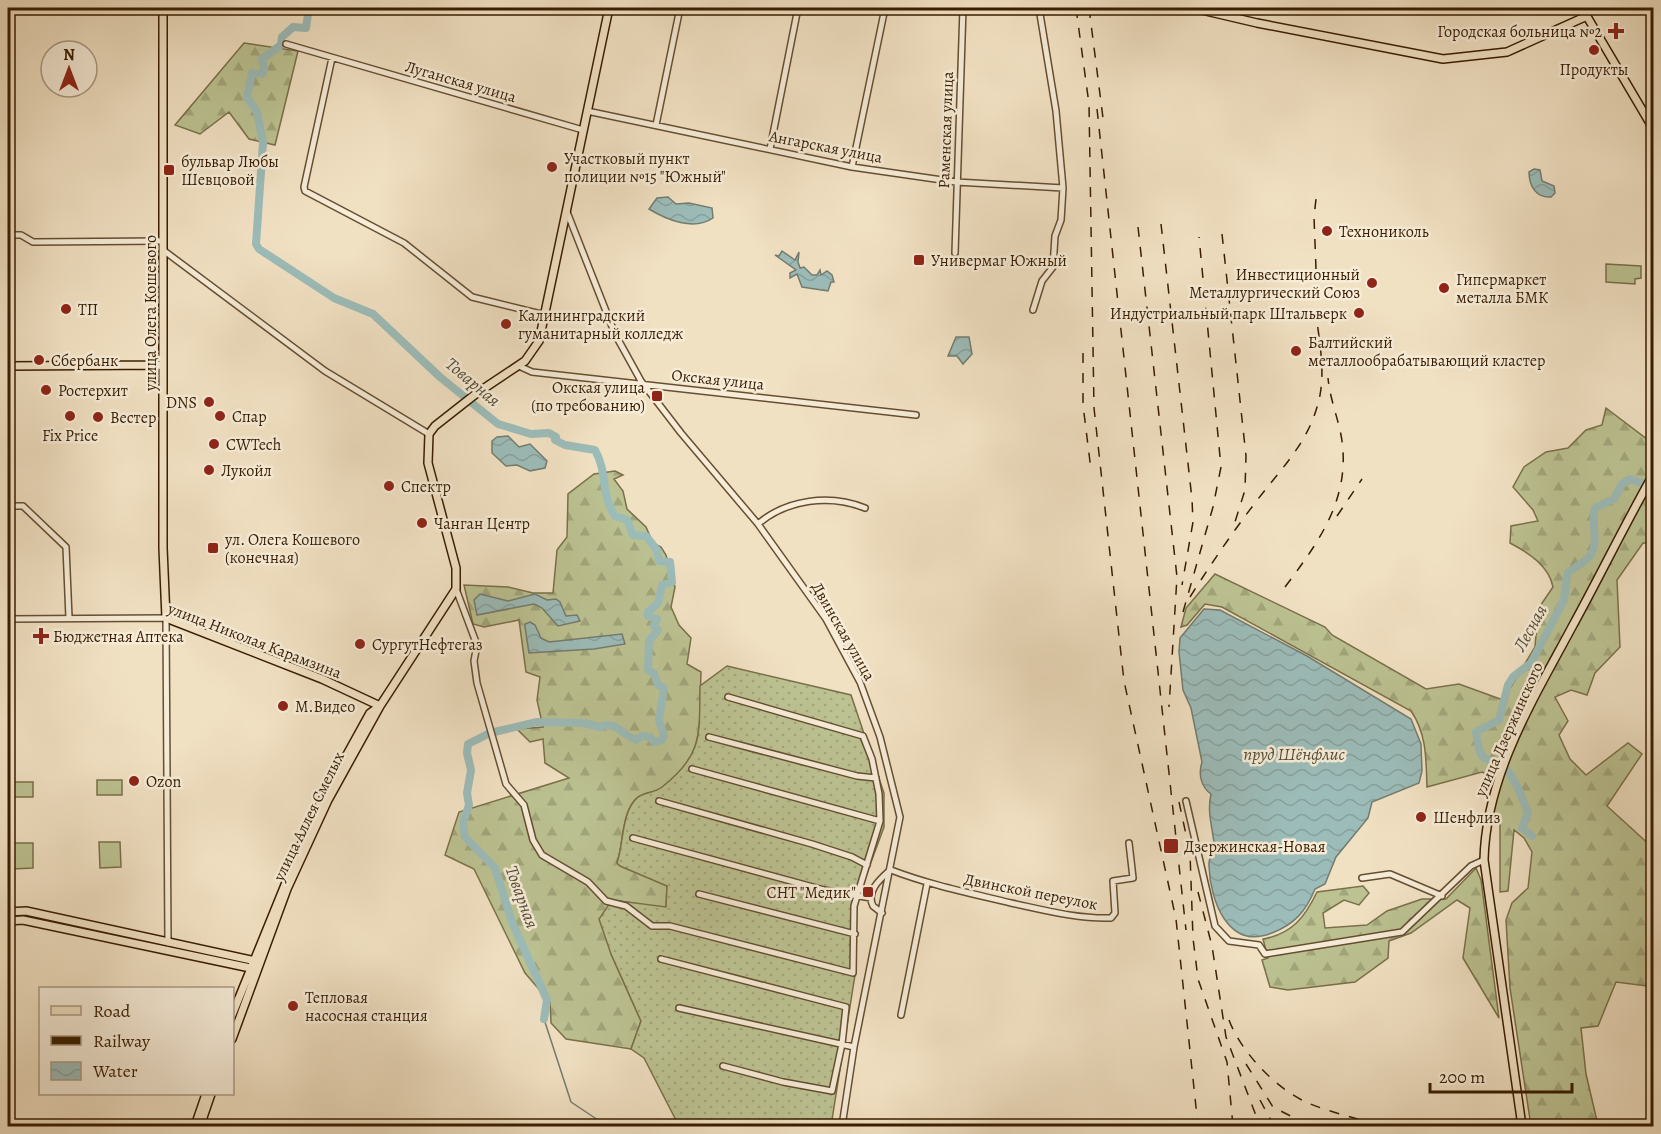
<svg xmlns="http://www.w3.org/2000/svg" width="1661" height="1134" viewBox="0 0 1661 1134" font-family="Alegreya,serif">
  <style>
    .forest { fill: url(#forest-firs); stroke: #7a7049; stroke-width: 1.5 }
    .park { fill: #bcc292; stroke: #7a7049; stroke-width: 1.5 }
    .garden { fill: url(#garden-dots); stroke: #7a7049; stroke-width: 1.5 }
    .water { fill: url(#water-waves); stroke: #747c6f; stroke-width: 1.5 }
    .lines { fill: none; stroke-linecap: round; stroke-linejoin: round }
    .stream { stroke: #747c6f; stroke-width: 1.5 }
    .river { stroke: #9cbcb9; stroke-width: 8 }
    .minor-casing { stroke: #664e31; stroke-width: 8 }
    .major-casing { stroke: #381d00; stroke-width: 10 }
    .minor { stroke: #f6ecd8; stroke-width: 5 }
    .major { stroke: #f1e1c3; stroke-width: 7 }
    .rail { stroke: #381d00; stroke-width: 1.5; stroke-dasharray: 10 10; stroke-linecap: butt }
    .poi-dot { fill: #8f2418; stroke: #f6ecd8; stroke-width: 2 }
    .labels { text-anchor: middle; stroke-width: 5; stroke-linejoin: round; paint-order: stroke }
    .poi-label { font-size: 16px; fill: #381d00; stroke: #f6ecd8; text-anchor: start }
    .street-label { font-size: 16px; fill: #381d00; stroke: #f6ecd8 }
    .water-label { font-size: 18px; font-style: italic; fill: #564d38; stroke: #f6ecd8 }
  </style>
  <defs>
    <pattern id="forest-firs" width="22" height="20" patternUnits="userSpaceOnUse" patternTransform="scale(1.5)"><rect width="22" height="20" fill="#bcc292"/><path d="M5 1l3.5 6h-7zM16 11l3.5 6h-7z" fill="#a2a67c"/></pattern>
    <pattern id="garden-dots" width="8" height="8" patternUnits="userSpaceOnUse" patternTransform="scale(1.5)"><rect width="8" height="8" fill="#bcc292"/><path d="M2 2h.1M6 6h.1" fill="none" stroke="#a2a67c" stroke-width="1.8" stroke-linecap="round"/></pattern>
    <pattern id="water-waves" width="16" height="10" patternUnits="userSpaceOnUse" patternTransform="scale(1.5)"><rect width="16" height="10" fill="#9cbcb9"/><path d="M0 5q4-4 8 0t8 0" fill="none" stroke="#87a19d"/></pattern>
  </defs>
  <rect width="100%" height="100%" fill="#f1e1c3"/>
  <filter id="stains"><feTurbulence type="fractalNoise" baseFrequency=".00333" numOctaves="4"/><feColorMatrix values="0 0 0 0 .2 0 0 0 0 .09 0 0 0 0 .02 0 0 0 .5 -.17"/></filter>
  <radialGradient id="worn" r=".72"><stop offset=".6" stop-color="#630" stop-opacity="0"/><stop offset="1" stop-color="#630" stop-opacity=".3"/></radialGradient>
  <path class="forest" d="M244,43L298,51L275,145L249,139L229,112L200,134L175,125Z
    M1606,408L1647,439L1653,435V543H1643L1617,580L1620,647L1595,673L1587,695L1571,690L1555,697L1568,721L1559,735L1570,759L1586,775L1628,743L1642,754L1607,806L1653,848V977L1647,986L1616,982L1598,1026L1581,1028L1586,1074L1597,1121L1584,1120L1577,1126H1531L1510,988L1506,920L1512,903L1528,888L1532,852L1524,838L1514,830L1508,891L1500,892V821L1491,813L1500,781L1482,772L1427,787C1426,760 1427,734 1411,711L1222,607L1205,604L1187,625L1181,627L1186,608L1215,574L1325,627L1332,635L1426,689L1459,684L1503,700L1535,647L1538,609L1553,587C1549,566 1529,553 1510,543L1511,526L1538,521L1533,510L1513,487L1524,467L1546,452L1568,448L1586,430L1602,425Z
    M615,471L623,475L614,479L623,491L627,509L646,527L653,543L661,547L666,555L675,587L671,607L679,625L691,638L687,664L701,672C699,720 707,760 660,789C654,793 644,792 638,797C621,810 624,844 617,862L667,886L666,908L612,900L611,954L641,1021L631,1049L566,1039L551,1023L550,1002L525,973L474,869L445,855L459,812L569,778L545,763L543,739L530,742L517,729L543,727L537,700L540,677L526,672L519,620L484,627L473,624L464,585L508,587L533,593H553L557,550L567,537L568,494L594,474Z
    M1476,868L1481,880L1499,1018L1463,958L1470,908L1457,900L1411,933L1389,941L1388,958L1355,982L1288,990L1270,987L1262,960L1268,958L1263,939C1292,934 1305,917 1317,892L1363,886L1369,893L1359,905L1344,900L1323,913L1325,928L1367,925L1387,911L1422,899H1446Z"/>
  <path class="park" d="M1606,264L1641,266V278L1635,279V284L1606,282Z
    M97,780H122V795H97Z
    M9,782H33V797H9Z
    M99,842H120L121,867L100,868Z
    M12,843H33V868L12,869Z"/>
  <path class="garden" d="M727,666L851,695L884,793V827L857,900L855,975L831,1126H679L644,1058L631,1049L641,1021L611,954L599,919L612,900L666,907L667,886L620,866L617,863C624,843 621,813 637,798C643,792 655,793 662,787C704,754 699,734 700,686Z"/>
  <path class="water" d="M1534,169L1540,170L1542,181L1554,186L1555,193L1551,197C1536,198 1529,186 1529,172Z
    M668,197L676,204L689,203L712,208L713,218C694,231 667,220 649,209L657,198Z
    M782,251L795,260L799,252L798,262L800,268L804,267L812,275H817L820,270L821,275L827,271L832,275L834,282H831L828,291L802,287L797,274L790,278V273L796,270L775,255L779,256Z
    M956,337H969L972,354L963,364L957,356H948Z
    M508,436L519,447L530,444L547,461L545,468L530,471L517,465L506,466L492,453V441L497,437Z
    M480,594L508,601L535,594L547,600L556,599L560,602L566,616L577,615L580,621L558,626L542,608L534,604L477,615L474,600Z
    M1204,609L1220,610L1307,656L1411,719L1421,744L1422,771L1419,783L1372,802L1368,818L1336,857L1325,884L1315,889C1306,911 1295,924 1272,933C1228,951 1210,900 1209,866C1208,858 1214,851 1214,843C1212,825 1207,812 1211,794C1201,787 1198,774 1202,762L1191,708L1183,690L1179,652L1180,638Z
    M530,622L535,625L541,638L549,642L622,634L625,644L594,649L529,653L525,627V624Z"/>
  <g class="lines">
    <path class="stream" d="M544,1019L571,1102L607,1126"/>
    <path class="river" d="M301,8L308,14L306,28L293,27L282,37L281,45L262,59L264,70L262,74L252,73L247,97L257,112L263,143L256,244L259,249L334,298L373,314L440,377L498,424L531,434L549,433L556,437L555,440L565,445L595,450C608,473 600,493 615,516L627,520L633,535L646,536L657,550L659,561L670,562L672,582L662,585L658,603L648,612V616L657,619L654,626L658,630L649,641L648,670L654,673L658,685L664,688L659,720L664,736L662,740L654,742L650,737L642,736L636,740C622,735 616,720 600,727L584,723L537,722L494,732
      M488,734L468,744L467,753L471,770L467,793L469,805L463,822L465,837L495,868L512,922L547,1000L544,1019
      M1532,836L1522,828L1528,813C1523,801 1516,779 1506,770C1486,752 1481,771 1476,732L1499,720L1508,685L1513,677L1531,663L1564,600L1567,574C1574,567 1584,563 1590,556C1600,542 1590,522 1595,508L1614,499L1622,484L1630,479L1654,487"/>
    <g class="minor-casing">
      <path id="minor" d="M286,44L583,130
        M332,58L304,187L305,191L404,243L472,297L545,315
        M587,111L852,167L956,182L1063,188
        M656,125L680,8
        M770,149L798,8
        M852,167L885,8
        M567,212L615,334L641,381L681,433L758,524L826,619L860,682L880,737L900,817L854,1047L842,1126
        M8,235H21L33,242L163,241
        M163,250L325,371L429,434
        M955,253L963,8
        M1033,310L1042,281L1053,267L1055,236L1061,220L1063,188L1056,111L1039,8
        M519,366L532,372L916,415
        M8,506H23L66,547L69,618
        M758,524C787,499 830,494 865,508
        M456,589L477,645L474,661L477,683L506,784L524,805L533,840L542,855L588,882L606,901L626,906L652,926H670L853,973L854,906L880,821L879,794L872,759L863,736L728,697
        M8,619L166,618L168,943
        M709,737L857,776L876,778
        M692,769L880,821
        M659,801L812,844L852,857L867,865
        M1186,801L1215,926L1229,941L1259,945L1265,954L1402,932L1471,866L1484,860
        M633,838L824,890L871,898
        M891,870C930,885 970,893 1011,903C1044,910 1077,919 1111,918L1115,913L1113,881L1133,878L1129,843
        M1362,878L1390,874L1442,896
        M699,894L855,934
        M882,913L873,906C866,892 879,880 889,871
        M661,959L846,1007L842,1044L832,1091L783,1082L723,1066
        M679,1008L854,1047
        M901,1015L927,884"/>
    </g>
    <g class="major-casing">
      <path id="major" d="M163,8V548L166,618L322,679L380,706
        M1193,8L1257,23L1443,59L1507,52L1587,16
        M1582,8L1654,130
        M8,366L163,365
        M8,912L26,911L256,961
        M8,921L23,920L255,969
        M232,1015L302,843L323,798L370,713L380,706
        M232,1039L287,889L328,800L380,706L456,589V568L428,463L429,434L435,426L477,393L525,361L539,341L609,8
        M195,1126L206,1094
        M200,1126L211,1094
        M1522,1126L1484,860C1486,775 1533,700 1572,627C1600,576 1625,524 1654,473"/>
    </g>
    <use href="#minor" class="minor"/>
    <use href="#major" class="major"/>
    <path class="rail" d="M1076,8L1089,104L1094,408L1119,636L1124,681L1176,919L1198,1126
      M1089,8L1103,118
      M1097,109L1186,930
      M1161,224L1192,499L1193,522L1182,585
      M1138,227L1177,577L1169,707
      M1222,234L1246,456L1245,490L1234,525
      M1316,269L1314,217L1316,199
      M1083,353V405L1091,470
      M1337,516L1362,479
      M1285,587C1318,543 1350,500 1342,441C1339,420 1330,400 1328,378
      M1190,597C1211,564 1232,533 1255,503C1282,467 1311,441 1320,395C1325,368 1319,340 1316,313
      M1183,612L1213,507L1221,467L1199,237
      M1179,802L1190,853L1193,938L1198,979L1227,1062L1233,1126
      M1198,892L1212,946L1226,1037L1260,1126
      M1229,1020C1241,1052 1276,1089 1308,1103C1332,1113 1359,1119 1384,1126
      M1246,1064L1273,1107L1310,1126
      M1260,1100L1274,1126"/>
  </g>
  <g class="poi-dot">
    <path d="M1613 22h6v6h6v6h-6v6h-6v-6h-6v-6h6z"/>
    <circle cx="1594" cy="50" r="6"/>
    <circle cx="552" cy="167" r="6"/>
    <rect x="163" y="164" width="12" height="12" rx="3"/>
    <circle cx="1327" cy="231" r="6"/>
    <rect x="913" y="254" width="12" height="12" rx="3"/>
    <circle cx="1372" cy="283" r="6"/>
    <circle cx="1444" cy="288" r="6"/>
    <circle cx="66" cy="309" r="6"/>
    <circle cx="1359" cy="313" r="6"/>
    <circle cx="506" cy="324" r="6"/>
    <circle cx="1296" cy="351" r="6"/>
    <circle cx="39" cy="360" r="6"/>
    <circle cx="46" cy="390" r="6"/>
    <rect x="651" y="390" width="12" height="12" rx="3"/>
    <circle cx="209" cy="402" r="6"/>
    <circle cx="70" cy="416" r="6"/>
    <circle cx="220" cy="416" r="6"/>
    <circle cx="98" cy="417" r="6"/>
    <circle cx="214" cy="444" r="6"/>
    <circle cx="209" cy="470" r="6"/>
    <circle cx="389" cy="486" r="6"/>
    <circle cx="422" cy="523" r="6"/>
    <rect x="207" y="542" width="12" height="12" rx="3"/>
    <path d="M38 627h6v6h6v6h-6v6h-6v-6h-6v-6h6z"/>
    <circle cx="360" cy="644" r="6"/>
    <circle cx="283" cy="706" r="6"/>
    <circle cx="134" cy="781" r="6"/>
    <circle cx="1421" cy="817" r="6"/>
    <rect x="1163" y="838" width="16" height="16" rx="3"/>
    <rect x="862" y="886" width="12" height="12" rx="3"/>
    <circle cx="293" cy="1006" r="6"/>
  </g>
  <g class="labels">
    <g class="poi-label">
      <text x="1602" y="37" text-anchor="end">Городская больница №2</text>
      <text x="1594" y="75" text-anchor="middle">Продукты</text>
      <text x="564" y="164">Участковый пункт<tspan x="564" dy="18">полиции №15 "Южный"</tspan></text>
      <text x="181" y="167">бульвар Любы<tspan x="181" dy="18">Шевцовой</tspan></text>
      <text x="1339" y="237">Технониколь</text>
      <text x="931" y="266">Универмаг Южный</text>
      <text x="1360" y="280" text-anchor="end">Инвестиционный<tspan x="1360" dy="18">Металлургический Союз</tspan></text>
      <text x="1456" y="285">Гипермаркет<tspan x="1456" dy="18">металла БМК</tspan></text>
      <text x="78" y="315">ТП</text>
      <text x="1347" y="319" text-anchor="end">Индустриальный парк Штальверк</text>
      <text x="518" y="321">Калининградский<tspan x="518" dy="18">гуманитарный колледж</tspan></text>
      <text x="1308" y="348">Балтийский<tspan x="1308" dy="18">металлообрабатывающий кластер</tspan></text>
      <text x="51" y="366">Сбербанк</text>
      <text x="645" y="393" text-anchor="end">Окская улица<tspan x="645" dy="18">(по требованию)</tspan></text>
      <text x="58" y="396">Ростерхит</text>
      <text x="197" y="408" text-anchor="end">DNS</text>
      <text x="232" y="422">Спар</text>
      <text x="110" y="423">Вестер</text>
      <text x="70" y="441" text-anchor="middle">Fix Price</text>
      <text x="226" y="450">CWTech</text>
      <text x="221" y="476">Лукойл</text>
      <text x="401" y="492">Спектр</text>
      <text x="434" y="529">Чанган Центр</text>
      <text x="225" y="545">ул. Олега Кошевого<tspan x="225" dy="18">(конечная)</tspan></text>
      <text x="53" y="642">Бюджетная Аптека</text>
      <text x="372" y="650">СургутНефтегаз</text>
      <text x="295" y="712">M.Видео</text>
      <text x="146" y="787">Ozon</text>
      <text x="1433" y="823">Шенфлиз</text>
      <text x="1184" y="852">Дзержинская-Новая</text>
      <text x="856" y="898" text-anchor="end">СНТ "Медик"</text>
      <text x="305" y="1003">Тепловая<tspan x="305" dy="18">насосная станция</tspan></text>
    </g>
    <g class="street-label">
      <text transform="translate(461 81) rotate(16)" y="6">Луганская улица</text>
      <text transform="translate(945 130) rotate(-88)" y="6">Раменская улица</text>
      <text transform="translate(826 146) rotate(11)" y="6">Ангарская улица</text>
      <text transform="translate(150 313) rotate(-90)" y="6">улица Олега Кошевого</text>
      <text transform="translate(718 379) rotate(6)" y="6">Окская улица</text>
      <text transform="translate(844 631) rotate(60)" y="6">Двинская улица</text>
      <text transform="translate(255 640) rotate(21)" y="6">улица Николая Карамзина</text>
      <text transform="translate(1508 729) rotate(-66)" y="6">улица Дзержинского</text>
      <text transform="translate(308 816) rotate(-64)" y="6">улица Аллея Смелых</text>
      <text transform="translate(1031 891) rotate(11)" y="6">Двинской переулок</text>
    </g>
    <g class="water-label">
      <text transform="translate(473 382) rotate(40)" y="6">Товарная</text>
      <text transform="translate(1530 628) rotate(-61)" y="6">Лесная</text>
      <text x="1294" y="760">пруд Шёнфлис</text>
      <text transform="translate(522 897) rotate(70)" y="6">Товарная</text>
    </g>
  </g>
  <rect width="1661" height="1134" fill="none" stroke="#f1e1c3" stroke-width="30"/>
  <rect x="9" y="9" width="1643" height="1116" fill="none" stroke="#381d00" stroke-width="3"/>
  <rect x="15" y="15" width="1631" height="1104" fill="none" stroke="#381d00" stroke-width="1.5"/>
  <rect x="39" y="987" width="195" height="108" fill="#f6ecd8" stroke="#aa9982" stroke-width="1.5"/>
  <rect x="51" y="1006" width="30" height="9" fill="#f1e1c3" stroke="#aa9982" stroke-width="1.5"/>
  <text x="93" y="1017" font-size="18" fill="#381d00">Road</text>
  <rect x="51" y="1036" width="30" height="9" fill="#381d00" stroke="#aa9982" stroke-width="1.5"/>
  <text x="93" y="1047" font-size="18" fill="#381d00">Railway</text>
  <rect x="51" y="1062" width="30" height="18" fill="url(#water-waves)" stroke="#aa9982" stroke-width="1.5"/>
  <text x="93" y="1077" font-size="18" fill="#381d00">Water</text>
  <g transform="translate(69 69)"><circle r="28" fill="#f6ecd8" stroke="#aa9982" stroke-width="1.5"/>
  <path d="M0-4.5L10 22L0 15L-10 22Z" fill="#8f2418"/>
  <text y="-9" font-size="16" font-weight="bold" text-anchor="middle" fill="#381d00">N</text>
  </g>
  <path d="M1430 1083v9h142v-9" fill="none" stroke="#381d00" stroke-width="3"/>
  <text x="1439" y="1083" font-size="18" fill="#381d00" stroke="#f6ecd8" stroke-width="4.5" paint-order="stroke">200 m</text>
  <rect width="100%" height="100%" filter="url(#stains)"/>
  <rect width="100%" height="100%" fill="url(#worn)"/>
</svg>
